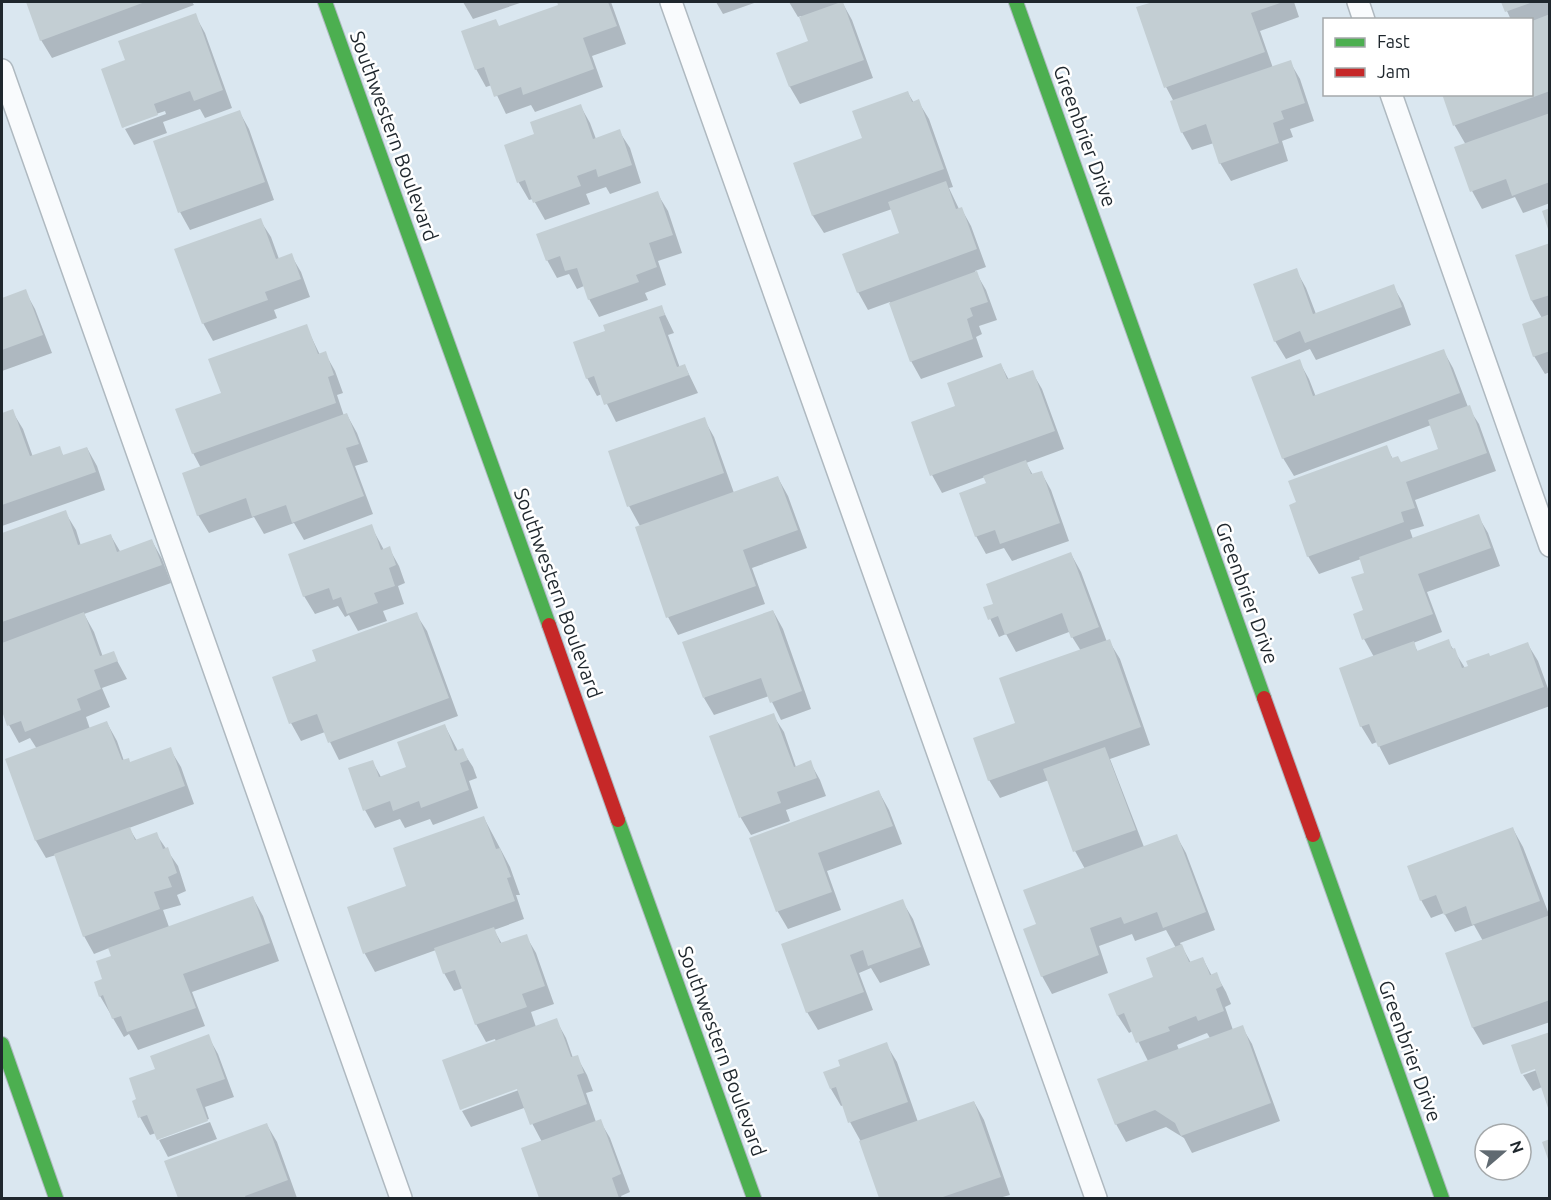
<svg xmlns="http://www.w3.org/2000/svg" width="1551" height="1200" viewBox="0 0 1551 1200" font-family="Ubuntu,sans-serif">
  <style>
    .shadow { fill: #0003; fill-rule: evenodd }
    .building { fill: #c3ced3 }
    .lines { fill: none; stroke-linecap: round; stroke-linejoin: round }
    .lane-casing { stroke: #afb9c0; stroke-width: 24 }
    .fast-casing { stroke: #afb9c0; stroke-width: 16 }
    .jam-casing { stroke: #afb9c0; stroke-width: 16 }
    .lane { stroke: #f9fbfd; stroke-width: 21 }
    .fast { stroke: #4caf50; stroke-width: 14 }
    .jam { stroke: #c62828; stroke-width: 14 }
    .labels { text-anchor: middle; stroke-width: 5; stroke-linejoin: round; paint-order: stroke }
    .street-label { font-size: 20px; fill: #1f272d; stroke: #fff }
  </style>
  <rect width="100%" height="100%" fill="#dae7f0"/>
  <path class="shadow" d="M27,2H192L194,5L52,58L41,40Z
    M463,2H523L473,19Z
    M559,2H611L626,44L592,56L603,87L535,112L531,105L506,114L492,85L486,87L476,69L500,28L560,6Z
    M716,2H757L723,14Z
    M789,2H842L852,20L873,78L800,104L790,87L778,53L810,42L801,16L798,17Z
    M1157,2H1294L1299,17L1260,31L1273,68L1290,62L1300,79L1314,121L1290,129L1293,137L1282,141L1288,161L1231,181L1220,163L1214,143L1192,150L1182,132L1174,102L1166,87L1138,8Z
    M1503,2H1550V203L1523,213L1515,197L1482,209L1472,191L1466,145L1455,126L1443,94H1532V20H1511Z
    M195,15L205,33L232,108L205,118L200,109L163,122L167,133L134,145L125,129L166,114L165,111L124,125V128L103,69L127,61Z
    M908,93L914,103L918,101L929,119L953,187L949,188L959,209L961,208L971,226L986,267L975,271L986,290L997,320L979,326L982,334L976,337L983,357L921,379L911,361L890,302L868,310L858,292L901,234L892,209L824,233L813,216L794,164L864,139Z
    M580,105L590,123L596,139L619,131L630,148L641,183L610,194L606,187L586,194L590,204L545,220L533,199L529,200L519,183L506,146L535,135Z
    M239,111L249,129L274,200L190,230L180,212Z
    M657,193L668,211L682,253L658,261L666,285L645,293L648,300L599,317L589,299L584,286L577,289L569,274L557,278L547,260Z
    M260,220L271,237L279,259L291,255L301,272L310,297L274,310L277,318L213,341L203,323Z
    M1550,245V372L1545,374L1534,356L1542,318L1532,301L1517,256Z
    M1296,270L1306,288L1316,314L1393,286L1403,303L1411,325L1316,360L1310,349L1286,359L1275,341Z
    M25,291L35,309L52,353L2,371V300Z
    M661,306L674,333L668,335L680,368L685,366L698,393L616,422L602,394L597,396L587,378Z
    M306,326L320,355L325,353L335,371L343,393L337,395L344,416L347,415L357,433L368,462L355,466L373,514L304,540L294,523L264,534L254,517L209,533L198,515L201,468L193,453L222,394Z
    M1443,350L1453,368L1468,407L1479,424L1496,471L1415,500L1424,526L1410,530L1413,539L1478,516L1488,533L1500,566L1427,592L1442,632L1413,643L1418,652L1448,641L1465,668L1527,643L1538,661L1550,694V706L1389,765L1377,742L1372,744L1361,726L1374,657L1364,639L1366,573L1361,559L1319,574L1308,556L1386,447L1393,459L1401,463L1440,450L1431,425L1294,476L1283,458L1299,361L1309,379L1316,397Z
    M1001,365L1009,380L1032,372L1042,389L1064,449L1026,463L1033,475L1041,472L1051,490L1069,541L1012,561L1004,548L986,554L976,536L988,484L985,477L942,493L932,475L957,407Z
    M12,411L23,429L33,457L59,448L64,457L87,448L97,466L105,490L2,526V415Z
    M704,419L714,437L734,493L778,478L788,496L807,548L752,568L765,604L678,635L668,617L640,526L629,506Z
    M65,512L76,530L81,546L111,536L121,553L152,541L162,559L171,583L84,614L94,632L103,657L113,653L127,679L102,688L110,707L86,717L90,729L107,723L117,741L124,761L130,763L170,749L181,767L194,804L129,828L137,841L156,834L178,866L186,891L177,895L181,905L163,910L169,927L253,898L263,916L279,961L192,992L205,1026L138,1050L129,1034L124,1037L100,996L113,957L109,948L94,954L84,936L56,855L46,858L36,841L7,760L37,749L30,738L19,743L9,725L2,706V535Z
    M371,526L384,550L389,548L399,566L405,583L398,586L404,604L383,611L387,621L358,631L349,615L345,617L338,606L315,614L304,596Z
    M1071,554L1081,572L1107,642L1109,641L1120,659L1150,745L1110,759L1144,847L1176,835L1186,853L1215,930L1180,943L1191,963L1203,959L1212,976L1216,974L1226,992L1231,1004L1225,1007L1233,1030L1242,1027L1252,1044L1280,1121L1192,1153L1184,1138L1166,1127L1126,1142L1116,1124L1148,1061L1133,1031L1129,1033L1118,1016L1110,995L1155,977L1176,948L1166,930L1135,941L1132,934L1099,946L1108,973L1052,994L1042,976L1037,925L1085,869L1075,851L1049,780L1000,798L989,780L1017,724L1081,651L1069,632L1016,652L1006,634L999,637L985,608L995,604ZM1207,1033L1210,1038L1179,1050L1177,1045Z
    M773,611L783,629L811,709L781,720L769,696L714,715L704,698Z
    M416,614L427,631L458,716L339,760L325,732L301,741L291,723L318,662Z
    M773,715L784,732L796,767L810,762L820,780L826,796L786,810L790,821L751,835L741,818L711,737Z
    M445,726L458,751L462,750L473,767L477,778L469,781L478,808L433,825L430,819L405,828L400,819L375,828L365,810L350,769L372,761L381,777L408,767Z
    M879,792L889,810L902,844L827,871L841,910L788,929L778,912L751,839Z
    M484,818L510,867L520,895H516L524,919L494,930L502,944L526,936L536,953L554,1004L531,1012L536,1027L556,1020L566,1038L573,1058L577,1057L587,1075L593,1091L586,1093L596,1122L600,1121L610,1138L630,1192L621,1196L622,1198H541L523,1149L542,1142L524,1108L471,1127L462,1111L524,1088L523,1085L462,1107V1110L443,1061L496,1042L495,1039L486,1042L476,1024L463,988L454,991L444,973L436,950L375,972L365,954L349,908L408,887Z
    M1513,829L1523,847L1550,917V1022L1483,1045L1473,1028L1447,954L1483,941L1474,925L1455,932L1444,913L1431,918L1421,900Z
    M902,901L913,919L930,965L880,983L871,968L859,973L873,1010L818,1030L807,1012L783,944Z
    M1550,1033L1542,1087L1533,1091L1523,1075L1542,1068L1541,1065L1523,1071V1074L1513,1046Z
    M208,1036L218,1054L234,1097L205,1107L209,1119L159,1137V1140L156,1133L150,1135L140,1117L138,1100L157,1069Z
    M886,1044L897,1062L918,1122L974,1102L984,1120L1010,1195L999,1198H881L860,1140L850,1122L844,1105L841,1106L831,1089L842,1067Z
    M210,1122L217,1139L168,1157L159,1140Z
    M267,1125L277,1142L297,1198H180L166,1162Z"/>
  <path class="building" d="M26,2H145L40,41Z
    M557,2H608L617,26L583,38L594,69L523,95L521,87L494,97L484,67L475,70L461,31L496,19L499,26L558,5Z
    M841,2H843L864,60L789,87L776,53L808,41L799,17Z
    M1153,2H1283L1251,13L1265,52L1164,88L1136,7Z
    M1501,2H1533L1505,12Z
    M196,13L223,90L194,101L190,91L154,104L158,115L122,128L101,69L125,60L118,41Z
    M1550,14V91L1453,126L1442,94H1532V21Z
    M1291,60L1305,103L1281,111L1284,119L1273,123L1279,143L1219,164L1206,124L1181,133L1170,101Z
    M908,91L912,102L919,99L944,169L812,216L793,163L862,138L852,111Z
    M581,104L593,139L620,129L632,165L598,177L596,169L577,176L581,186L533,203L525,180L517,183L504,145L534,134L530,122Z
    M240,110L265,182L178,213L153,141Z
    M1550,113V182L1512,196L1506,179L1470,192L1454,147Z
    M946,181L956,209L962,207L977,249L857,293L842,254L899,233L888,202Z
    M658,191L673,235L649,243L657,267L636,275L639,282L588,300L577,268L565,271L560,256L546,261L536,234Z
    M1550,208V232H1549L1542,211Z
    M261,218L276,259L292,253L301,279L265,292L268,300L202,324L174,249Z
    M1550,243V295L1531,301L1515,255Z
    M1297,268L1313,314L1394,284L1402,307L1305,343L1300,331L1274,342L1253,284Z
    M977,271L988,302L970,308L973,316L967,319L973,339L910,362L889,303Z
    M26,289L43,335L2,350V298Z
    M662,305L665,315L659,317L677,367L685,364L689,375L604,405L594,376L586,379L573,342L605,331L603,325Z
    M1550,314V351L1533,357L1522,324Z
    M307,324L318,354L326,351L334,375L328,377L336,403L192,454L175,409L221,393L208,359Z
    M1444,349L1460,393L1282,459L1251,377L1300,359L1313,396Z
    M1001,363L1007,379L1033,370L1055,431L930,476L911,422L955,406L947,383Z
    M1470,405L1487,453L1406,482L1415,508L1401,512L1404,522L1307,557L1289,505L1296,502L1288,481L1387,445L1392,458L1398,456L1401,462L1438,449L1428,420Z
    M13,409L30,456L60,446L63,455L87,447L96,472L2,505V413Z
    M347,413L359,444L346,448L364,496L292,523L286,505L252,517L246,498L197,516L182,473Z
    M705,417L724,473L627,507L608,451Z
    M1026,460L1031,474L1042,471L1060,523L1000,544L995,530L975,537L959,493L986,483L983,476Z
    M778,476L798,530L743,550L756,586L666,618L635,527Z
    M66,510L78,545L111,534L117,552L152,539L162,565L2,622V533Z
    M1479,514L1491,548L1418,574L1433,614L1362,640L1353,614L1363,610L1351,577L1364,573L1359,557Z
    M372,524L381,550L390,546L396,565L389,568L395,586L374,593L378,603L347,614L341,597L333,600L329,588L303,597L288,554Z
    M1071,552L1099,627L1071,638L1062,613L1005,635L998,616L988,620L983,607L993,604L986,584Z
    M773,610L802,691L770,703L761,678L703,698L682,642Z
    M84,612L100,656L114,651L118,661L94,670L101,689L77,699L81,710L25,732L21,721L7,726L2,711V643Z
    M417,612L449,698L328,743L317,714L289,724L272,677L316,661L312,650Z
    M1110,639L1141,727L988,781L973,738L1015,723L999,678Z
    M1449,639L1452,649L1455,648L1462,668L1468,666L1466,661L1489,653L1490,656L1528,642L1544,687L1378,747L1369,724L1360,727L1339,668L1414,641L1417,651Z
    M774,713L794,767L811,760L817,778L777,792L781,803L739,818L709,736Z
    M107,721L122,760L129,758L130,762L171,747L185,786L35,841L5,759Z
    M445,724L455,751L463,748L468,760L460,763L469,790L421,808L419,801L393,811L390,801L363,811L348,768L373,760L379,777L406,767L397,742Z
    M1105,747L1136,830L1073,852L1043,769Z
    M879,790L893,826L818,853L832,892L776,912L749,838Z
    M484,816L496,849L500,848L511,877L507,878L515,901L363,954L347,907L406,886L393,848Z
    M130,827L135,840L157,832L163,849L168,847L177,873L168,877L172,887L154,892L160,909L83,937L54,854Z
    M1513,827L1540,901L1472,925L1466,906L1444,915L1436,895L1420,901L1407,866Z
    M1177,834L1206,912L1163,928L1157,912L1124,924L1121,917L1090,928L1099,955L1041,977L1023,929L1036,924L1023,890Z
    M253,896L270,943L183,974L196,1008L127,1032L121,1016L112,1019L103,995L99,997L94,982L102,979L96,961L111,956L108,948Z
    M903,899L921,947L868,966L863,950L850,955L864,992L806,1013L781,944Z
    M1550,915V1000L1472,1028L1445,953Z
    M494,927L500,943L527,934L545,986L522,994L527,1007L475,1025L455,970L443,974L434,948Z
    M1182,944L1189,962L1203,957L1210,975L1217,972L1222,986L1216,989L1224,1011L1198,1021L1196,1016L1168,1027L1170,1031L1136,1043L1124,1013L1117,1016L1108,994L1153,977L1146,958Z
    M557,1018L571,1057L578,1055L584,1073L577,1075L587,1104L530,1125L517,1089L460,1110L442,1060Z
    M1243,1025L1271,1103L1181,1136L1175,1123L1155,1110L1115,1125L1097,1079Z
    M1550,1032V1111H1549L1535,1069L1521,1074L1511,1045Z
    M209,1034L225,1079L196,1089L208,1121L157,1140L147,1115L138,1118L132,1101L136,1099L129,1078L155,1069L150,1056Z
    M887,1042L908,1102L848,1123L836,1087L830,1089L823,1072L840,1066L838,1060Z
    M974,1101L1001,1177L940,1198H879L859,1141Z
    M601,1119L621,1174L612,1178L619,1198H539L521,1148Z
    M267,1123L288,1180L245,1196L246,1198H178L164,1161Z
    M1550,1139V1161L1549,1162L1542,1142Z"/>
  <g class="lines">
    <g class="lane-casing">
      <path id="lane" d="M671,2L1096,1198
        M1358,2L1364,20
        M2,70L401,1198
        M1391,94L1550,546"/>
    </g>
    <g class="fast-casing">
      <path id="fast" d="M325,2L549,625
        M1016,2L1264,698
        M618,820L754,1198
        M1313,835L1442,1198
        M2,1044L56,1198"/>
    </g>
    <g class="jam-casing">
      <path id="jam" d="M549,625L618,820
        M1264,698L1313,835"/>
    </g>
    <use href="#lane" class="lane"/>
    <use href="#fast" class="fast"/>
    <use href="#jam" class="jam"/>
  </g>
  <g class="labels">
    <g class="street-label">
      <text transform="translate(394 136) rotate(70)" y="7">Southwestern Boulevard</text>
      <text transform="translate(1085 136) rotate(70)" y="7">Greenbrier Drive</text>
      <text transform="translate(558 593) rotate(70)" y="7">Southwestern Boulevard</text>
      <text transform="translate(1247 593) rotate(70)" y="7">Greenbrier Drive</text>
      <text transform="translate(722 1051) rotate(70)" y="7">Southwestern Boulevard</text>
      <text transform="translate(1410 1051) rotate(70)" y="7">Greenbrier Drive</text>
    </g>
  </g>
  <rect width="1551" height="1200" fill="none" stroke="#1f272d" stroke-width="6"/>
  <rect x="1323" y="18" width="210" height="78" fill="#ffffff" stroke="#a5a9ab" stroke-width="1.5"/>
  <rect x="1335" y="38" width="30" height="9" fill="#4caf50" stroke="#a5a9ab" stroke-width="1.5"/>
  <text x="1377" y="48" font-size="18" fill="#1f272d">Fast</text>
  <rect x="1335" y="68" width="30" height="9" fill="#c62828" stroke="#a5a9ab" stroke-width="1.5"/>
  <text x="1377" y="78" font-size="18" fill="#1f272d">Jam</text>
  <g transform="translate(1503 1152) rotate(70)"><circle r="28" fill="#ffffff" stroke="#a5a9ab" stroke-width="1.5"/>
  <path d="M0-4.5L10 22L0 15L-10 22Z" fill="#606a71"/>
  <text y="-9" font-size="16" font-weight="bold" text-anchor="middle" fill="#1f272d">N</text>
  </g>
</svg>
